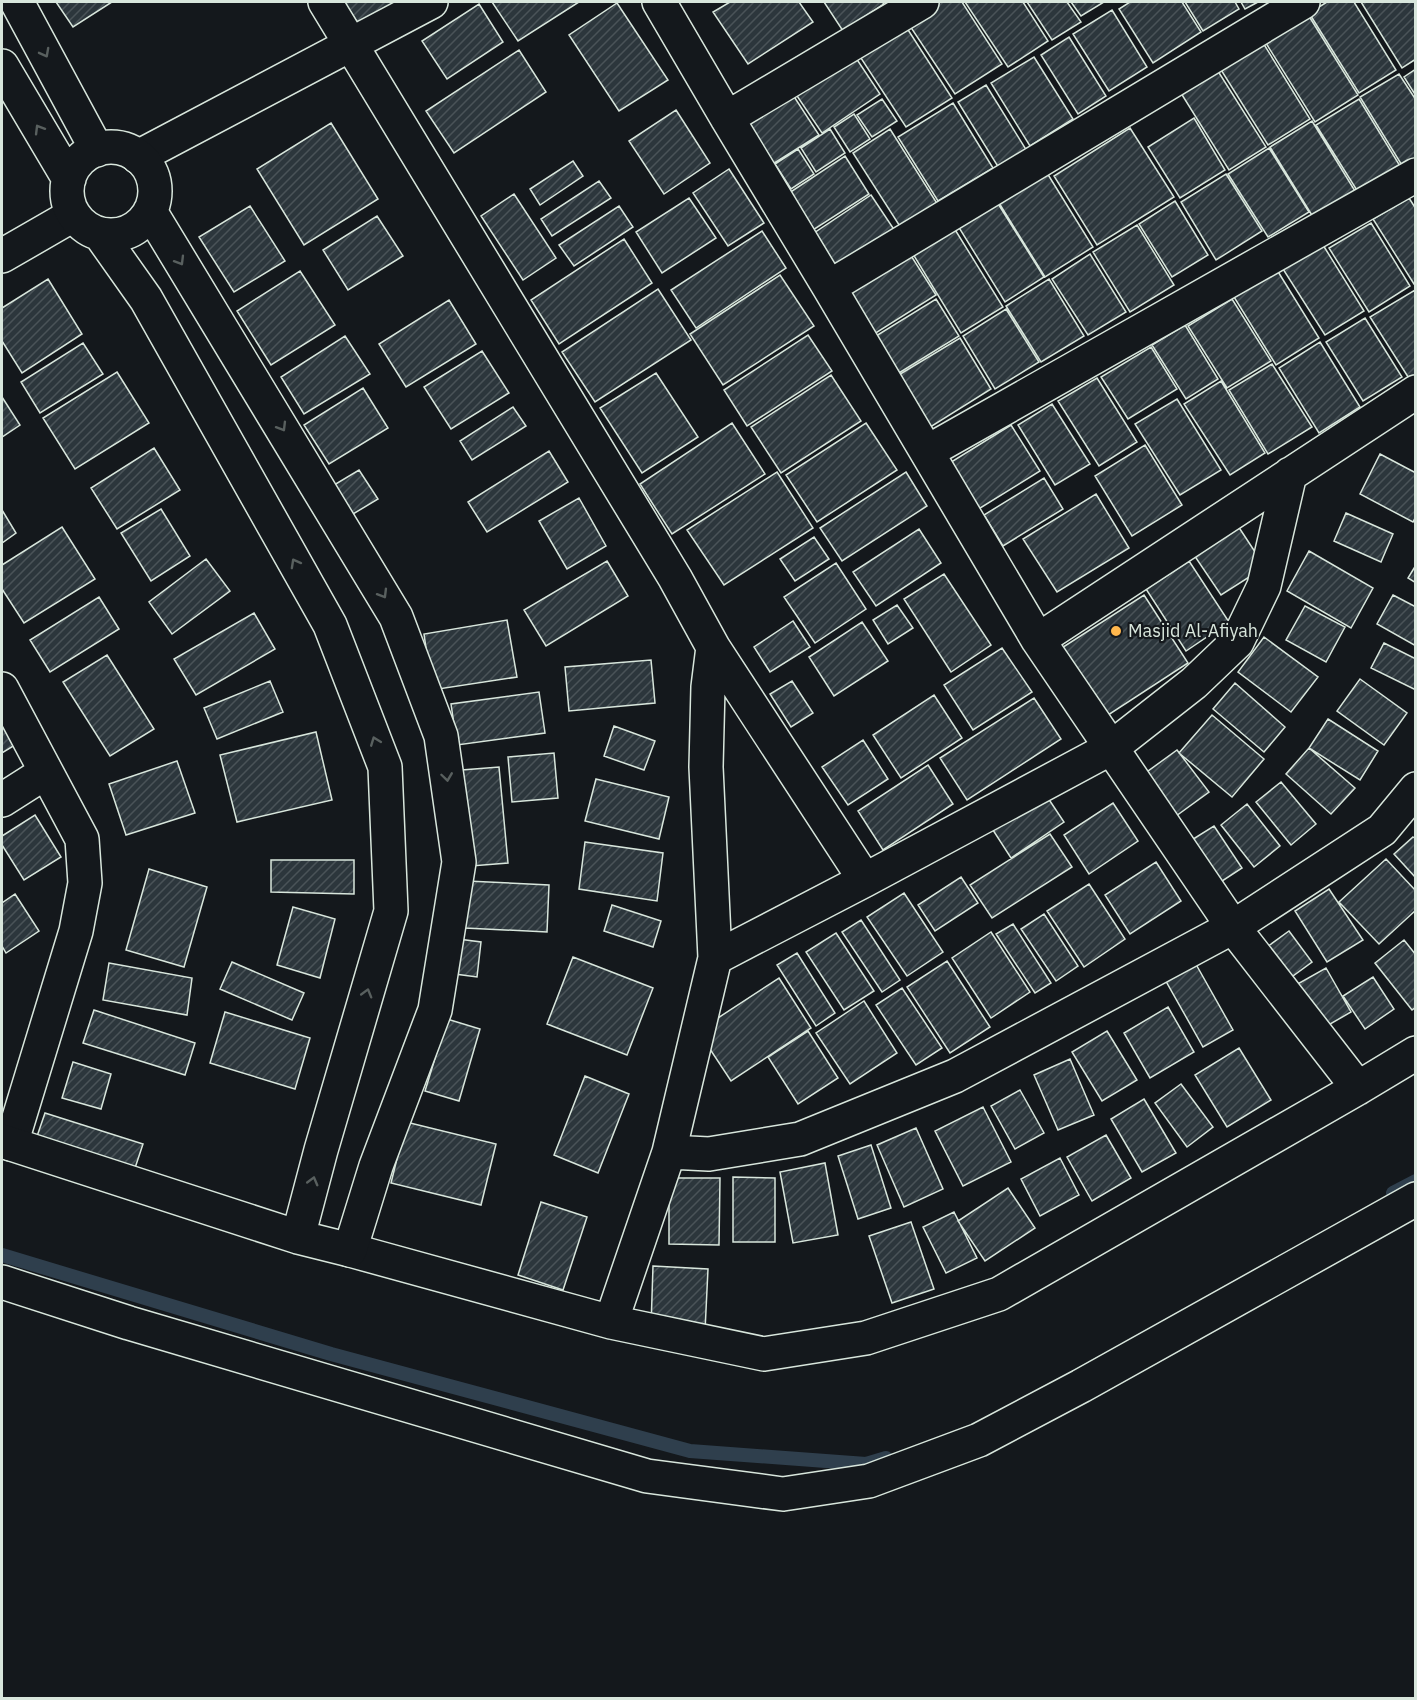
<svg xmlns="http://www.w3.org/2000/svg" width="1417" height="1700" viewBox="0 0 1417 1700" font-family="'IBM Plex Sans',sans-serif">
  <style>
    .lines { fill: none; stroke-linecap: round; stroke-linejoin: round }
    .stream { stroke: #2f3f4d; stroke-width: 14 }
    .building { fill: url(#building-hatch); stroke: #d8e6dc; stroke-width: 1.5 }
    .minor-casing { stroke: #d8e6dc; stroke-width: 36 }
    .tertiary-casing { stroke: #d8e6dc; stroke-width: 36 }
    .minor { stroke: #14181c; stroke-width: 33 }
    .tertiary { stroke: #14181c; stroke-width: 33 }
    .oneway { stroke: #59605f }
    .poi-dot { fill: #ffb74d; stroke: #14181c; stroke-width: 2 }
    .labels { text-anchor: middle; stroke-width: 4.5; stroke-linejoin: round; paint-order: stroke }
    .poi-label { font-size: 18px; fill: #d8e6dc; stroke: #14181c; text-anchor: start }
  </style>
  <defs>
    <pattern id="building-hatch" width="6" height="6" patternUnits="userSpaceOnUse" patternTransform="scale(1.5)"><rect width="6" height="6" fill="#2c363c"/><path d="M-1 1l2-2M0 6l6-6M5 7l2-2" fill="none" stroke="#4a5358"/></pattern>
  </defs>
  <rect width="100%" height="100%" fill="#14181c"/>
  <g class="lines">
    <path class="stream" d="M1393,1193L1416,1181
      M2,1255L331,1354L690,1451L866,1464L886,1458"/>
  </g>
  <path class="building" d="M56,2H112L73,27Z
    M344,2H401L361,28Z
    M492,2H579L518,41Z
    M730,2H799L813,22L748,64L713,12Z
    M824,2H882L884,4L843,31Z
    M940,2H962L1002,64L955,94L908,23Z
    M965,2H1023L1048,41L1008,67Z
    M1027,2H1067L1081,22L1052,40Z
    M1071,2H1104L1081,16Z
    M1130,2H1182L1201,32L1153,63L1119,9Z
    M1185,2H1235L1239,9L1203,31Z
    M1241,2H1258L1245,9Z
    M1327,2H1354L1396,70L1359,93L1309,13Z
    M1361,2H1416V59L1402,68Z
    M617,3L668,80L619,111L569,35Z
    M479,4L503,42L447,79L422,41Z
    M1112,10L1147,67L1109,91L1073,34Z
    M1307,13L1358,95L1315,122L1264,40Z
    M903,22L952,98L906,127L857,52Z
    M1069,37L1106,96L1078,114L1041,55Z
    M1260,38L1310,119L1268,145L1218,65Z
    M519,50L546,92L454,153L426,111Z
    M852,52L880,94L822,133L793,90Z
    M1034,57L1073,119L1030,146L991,83Z
    M1216,68L1266,147L1229,170L1179,90Z
    M1416,69V96L1404,77Z
    M1399,74L1416,100V159L1403,167L1360,97Z
    M986,85L1030,156L1002,173L958,102Z
    M793,95L819,135L768,167L742,128Z
    M882,99L897,121L872,137L857,115Z
    M1359,99L1400,166L1358,192L1316,125Z
    M953,103L993,168L938,201L898,137Z
    M676,110L710,163L664,194L629,141Z
    M854,114L870,139L850,152L834,127Z
    M1194,118L1225,170L1180,198L1148,147Z
    M1312,121L1355,191L1313,217L1270,147Z
    M331,123L378,199L304,245L257,169Z
    M1130,128L1174,197L1097,245L1054,176Z
    M830,129L845,153L816,172L801,148Z
    M890,129L938,205L901,228L853,153Z
    M1269,148L1309,212L1268,237L1228,174Z
    M798,149L814,174L791,189L775,164Z
    M845,156L869,194L813,230L789,193Z
    M573,161L583,176L540,205L530,189Z
    M729,169L764,223L728,246L693,193Z
    M1047,173L1093,247L1045,277L999,203Z
    M1226,174L1262,231L1216,260L1181,202Z
    M599,181L611,198L552,236L541,219Z
    M514,194L556,258L523,280L481,216Z
    M871,195L895,231L837,269L814,233Z
    M689,198L716,238L662,273L636,232Z
    M1409,198L1416,209V283L1414,284L1373,219Z
    M1175,201L1208,255L1172,277L1139,224Z
    M997,202L1044,277L1005,302L958,226Z
    M250,206L285,261L234,292L199,237Z
    M619,206L633,227L574,266L559,245Z
    M377,216L403,256L348,290L323,250Z
    M1371,223L1410,286L1369,312L1329,248Z
    M1137,225L1174,285L1130,312L1093,252Z
    M954,228L1003,307L961,333L913,254Z
    M762,231L786,268L696,328L671,290Z
    M624,239L652,283L559,344L531,300Z
    M1323,245L1364,311L1325,335L1283,269Z
    M910,254L936,295L871,336L845,294Z
    M1090,254L1126,312L1088,335L1052,279Z
    M1277,270L1319,338L1276,365L1234,297Z
    M300,271L335,325L271,365L237,311Z
    M780,275L814,326L723,385L690,334Z
    M48,279L82,334L22,373L2,341V308Z
    M1049,279L1084,336L1041,362L1006,306Z
    M658,289L691,340L595,402L562,352Z
    M1415,290L1416,377L1410,380L1370,317Z
    M936,299L959,336L894,376L871,339Z
    M1232,299L1271,361L1227,388L1188,326Z
    M449,300L476,344L406,387L379,344Z
    M1006,309L1039,362L995,389L963,336Z
    M1365,318L1402,377L1363,401L1326,342Z
    M1185,325L1218,379L1186,399L1152,345Z
    M808,335L832,371L747,426L724,390Z
    M345,336L370,374L304,414L281,377Z
    M960,338L991,389L924,431L892,379Z
    M1320,342L1360,407L1319,433L1279,368Z
    M83,343L103,374L40,413L21,382Z
    M1151,347L1177,389L1128,419L1101,377Z
    M482,351L509,393L451,429L424,387Z
    M1272,364L1312,427L1268,454L1229,390Z
    M117,372L149,423L75,469L43,418Z
    M656,373L698,437L642,473L600,408Z
    M831,375L861,421L781,473L751,427Z
    M1097,378L1137,442L1099,466L1058,401Z
    M1221,381L1265,453L1230,475L1184,404Z
    M363,388L388,428L329,464L304,425Z
    M2,397L20,425L2,437Z
    M1177,399L1221,470L1180,495L1135,424Z
    M1052,404L1090,464L1055,485L1018,425Z
    M513,407L526,426L472,460L460,441Z
    M732,423L765,474L672,534L640,484Z
    M866,423L897,470L817,522L786,475Z
    M1011,425L1040,471L977,510L948,464Z
    M1145,445L1182,505L1132,536L1095,476Z
    M154,448L180,490L117,529L91,488Z
    M549,451L568,482L487,532L468,502Z
    M1380,454L1416,473V516L1413,522L1360,494Z
    M359,470L378,499L348,517L329,488Z
    M777,472L813,528L724,585L687,530Z
    M906,472L927,506L842,561L820,528Z
    M1044,478L1063,509L1003,546L984,515Z
    M1096,494L1129,548L1057,592L1023,539Z
    M579,498L606,546L567,569L539,521Z
    M161,509L190,556L151,581L121,533Z
    M2,510L16,533L2,543Z
    M1346,513L1393,534L1381,562L1334,541Z
    M1238,526L1265,567L1221,595L1194,555Z
    M62,527L95,579L24,623L2,589V565Z
    M919,529L941,563L876,606L853,572Z
    M814,537L829,559L795,581L780,559Z
    M1309,551L1373,588L1351,628L1287,591Z
    M206,559L230,591L172,634L149,602Z
    M607,561L628,596L546,646L524,610Z
    M1189,561L1229,622L1186,651L1146,589Z
    M836,563L866,609L815,643L784,597Z
    M1416,565V583L1408,578Z
    M944,574L991,645L951,672L904,599Z
    M1144,595L1188,663L1102,719L1057,651Z
    M1393,595L1416,607V646L1377,624Z
    M99,597L119,629L50,672L30,640Z
    M897,605L913,628L888,644L873,620Z
    M1305,606L1345,627L1326,662L1286,640Z
    M254,613L275,649L196,695L174,659Z
    M507,620L517,677L432,690L424,634Z
    M793,621L810,647L770,672L754,647Z
    M862,622L888,661L834,696L809,657Z
    M1264,637L1318,677L1291,712L1238,672Z
    M1384,643L1416,659V690L1371,668Z
    M1002,648L1032,692L973,730L944,685Z
    M107,655L154,729L110,756L63,682Z
    M651,660L655,703L569,711L565,667Z
    M1360,679L1407,713L1384,745L1337,711Z
    M270,681L283,712L217,739L204,708Z
    M792,681L813,713L791,727L770,694Z
    M1235,683L1285,727L1264,752L1213,709Z
    M539,692L545,733L457,745L451,704Z
    M934,695L962,738L901,778L873,735Z
    M1034,698L1061,739L967,800L940,758Z
    M1212,715L1264,759L1232,797L1179,753Z
    M1328,719L1378,751L1360,780L1309,748Z
    M2,723L15,745L2,753Z
    M614,726L655,741L644,770L604,756Z
    M316,732L332,800L237,822L220,755Z
    M863,740L888,779L848,805L822,767Z
    M1309,748L1355,788L1331,814L1286,774Z
    M1177,750L1209,792L1176,816L1144,774Z
    M554,753L558,798L512,802L508,757Z
    M177,761L195,813L126,835L109,784Z
    M928,765L953,804L883,850L858,811Z
    M499,767L508,863L471,866L462,770Z
    M596,779L669,797L659,839L585,821Z
    M1281,782L1316,824L1291,845L1256,802Z
    M1044,792L1064,822L1011,858L991,827Z
    M1113,803L1138,841L1089,874L1064,835Z
    M1247,804L1280,846L1254,867L1221,825Z
    M35,815L61,857L24,880L2,845V836Z
    M1214,826L1242,868L1210,889L1182,846Z
    M1050,834L1072,867L992,918L970,885Z
    M1413,837L1416,839V878L1394,854Z
    M585,842L663,853L657,901L579,889Z
    M1386,859L1416,891V910L1379,944L1339,902Z
    M271,860H354V894L271,892Z
    M1156,862L1181,901L1130,934L1105,895Z
    M149,869L207,887L184,967L126,950Z
    M961,877L978,903L935,931L918,905Z
    M467,881L549,885L547,932L465,928Z
    M1089,884L1125,939L1084,967L1047,911Z
    M1329,889L1363,940L1327,962L1295,911Z
    M904,893L943,952L907,976L867,917Z
    M15,894L39,931L6,953L2,946V903Z
    M612,905L661,921L653,947L604,931Z
    M293,907L335,919L320,978L277,965Z
    M1044,914L1078,966L1056,981L1021,929Z
    M861,920L900,980L882,992L842,932Z
    M1013,924L1051,983L1035,993L996,934Z
    M1289,931L1312,962L1282,984L1260,952Z
    M991,932L1030,992L991,1018L952,958Z
    M836,933L874,991L844,1010L806,952Z
    M458,939L481,942L477,977L455,974Z
    M1404,940L1416,955V1007L1412,1010L1375,963Z
    M797,953L835,1013L816,1026L777,965Z
    M573,957L653,988L627,1055L547,1024Z
    M1193,959L1233,1030L1203,1047L1163,976Z
    M947,961L990,1027L950,1053L907,987Z
    M232,962L304,993L292,1020L220,989Z
    M109,963L192,978L187,1015L103,1000Z
    M1326,968L1351,1012L1318,1031L1294,986Z
    M1373,977L1394,1009L1365,1029L1343,996Z
    M779,978L811,1028L731,1081L698,1031Z
    M902,988L942,1048L916,1065L876,1005Z
    M864,1001L897,1053L850,1084L816,1033Z
    M1168,1007L1194,1052L1150,1078L1124,1033Z
    M94,1010L195,1043L185,1075L83,1043Z
    M225,1012L310,1038L295,1089L210,1063Z
    M447,1019L480,1029L459,1101L425,1091Z
    M808,1031L838,1078L798,1104L768,1057Z
    M1107,1031L1137,1080L1102,1101L1072,1052Z
    M1239,1048L1271,1100L1227,1127L1195,1075Z
    M1070,1059L1094,1115L1058,1130L1034,1075Z
    M73,1062L111,1074L101,1109L62,1098Z
    M585,1076L629,1094L598,1173L554,1155Z
    M1181,1084L1213,1127L1187,1147L1155,1103Z
    M1020,1090L1044,1133L1015,1149L991,1106Z
    M1144,1099L1176,1153L1142,1172L1111,1119Z
    M983,1107L1011,1162L963,1186L935,1131Z
    M45,1113L143,1144L131,1180L33,1148Z
    M406,1122L496,1144L481,1205L391,1183Z
    M916,1128L943,1189L904,1207L877,1145Z
    M1106,1135L1131,1178L1092,1201L1067,1157Z
    M871,1145L891,1208L858,1219L838,1156Z
    M1060,1158L1079,1195L1040,1216L1021,1179Z
    M825,1163L838,1235L793,1243L780,1172Z
    M733,1177L775,1178V1242H733Z
    M669,1178H720L719,1245L669,1244Z
    M1008,1188L1035,1228L985,1261L958,1221Z
    M541,1202L587,1217L563,1290L518,1275Z
    M954,1212L977,1258L946,1273L923,1227Z
    M911,1222L934,1289L892,1303L869,1236Z
    M653,1266L708,1269L705,1331L651,1327Z"/>
  <g class="lines">
    <g class="minor-casing">
      <path id="minor" d="M325,2L675,578L713,647L708,687L706,767L715,958L669,1152L611,1322
        M659,2L727,118L829,287L1038,640L1233,927L1358,1088
        M727,118L922,2
        M138,157L431,2
        M2,256L73,215
        M829,287L1303,2
        M927,452L1416,175
        M1038,640L1416,392
        M713,647L865,880
        M2,689L82,839L85,883L76,931L11,1144
        M2,800L46,772
        M715,958L865,880L1111,748L1194,683L1237,642L1264,586L1290,474
        M669,1152L709,1154L800,1139L955,1076L1233,927L1382,830L1416,789
        M350,1250L611,1322L764,1354L866,1338L999,1294L1358,1088L1416,1053
        M2,1282L129,1323L647,1476L783,1494L869,1481L979,1440L1081,1386L1416,1199"/>
    </g>
    <g class="tertiary-casing">
      <path id="tertiary" d="M17,2L97,150
        M2,66L69,179
        M67 191a44 44 0 1 1 88 0a44 44 0 1 1-88 0Z
        M100,234L146,299L330,625L385,767L391,911L321,1150L298,1237
        M2,1141L298,1237L350,1250L376,1166L435,1010L459,862L441,736L396,617L150,211"/>
    </g>
    <use href="#minor" class="minor"/>
    <use href="#tertiary" class="tertiary"/>
  </g>
  <defs><path id="oneway-chevron" d="M-2-3.5L2.5 0L-2 3.5" fill="none" stroke-width="1.6" stroke-linecap="round" stroke-linejoin="round" transform="scale(1.5)"/></defs>
  <g class="oneway">
    <use href="#oneway-chevron" transform="translate(45 53) rotate(62)"/>
    <use href="#oneway-chevron" transform="translate(39 129) rotate(-121)"/>
    <use href="#oneway-chevron" transform="translate(180 261) rotate(59)"/>
    <use href="#oneway-chevron" transform="translate(282 427) rotate(59)"/>
    <use href="#oneway-chevron" transform="translate(295 563) rotate(-119)"/>
    <use href="#oneway-chevron" transform="translate(383 594) rotate(59)"/>
    <use href="#oneway-chevron" transform="translate(375 741) rotate(-111)"/>
    <use href="#oneway-chevron" transform="translate(447 777) rotate(82)"/>
    <use href="#oneway-chevron" transform="translate(367 993) rotate(-74)"/>
    <use href="#oneway-chevron" transform="translate(313 1181) rotate(-75)"/>
  </g>
  <circle class="poi-dot" cx="1116" cy="631" r="6"/>
  <g class="labels">
    <g class="poi-label">
      <text x="1128" y="637">Masjid Al-Afiyah</text>
    </g>
  </g>
  <rect width="1417" height="1700" fill="none" stroke="#d8e6dc" stroke-width="6"/>
</svg>
